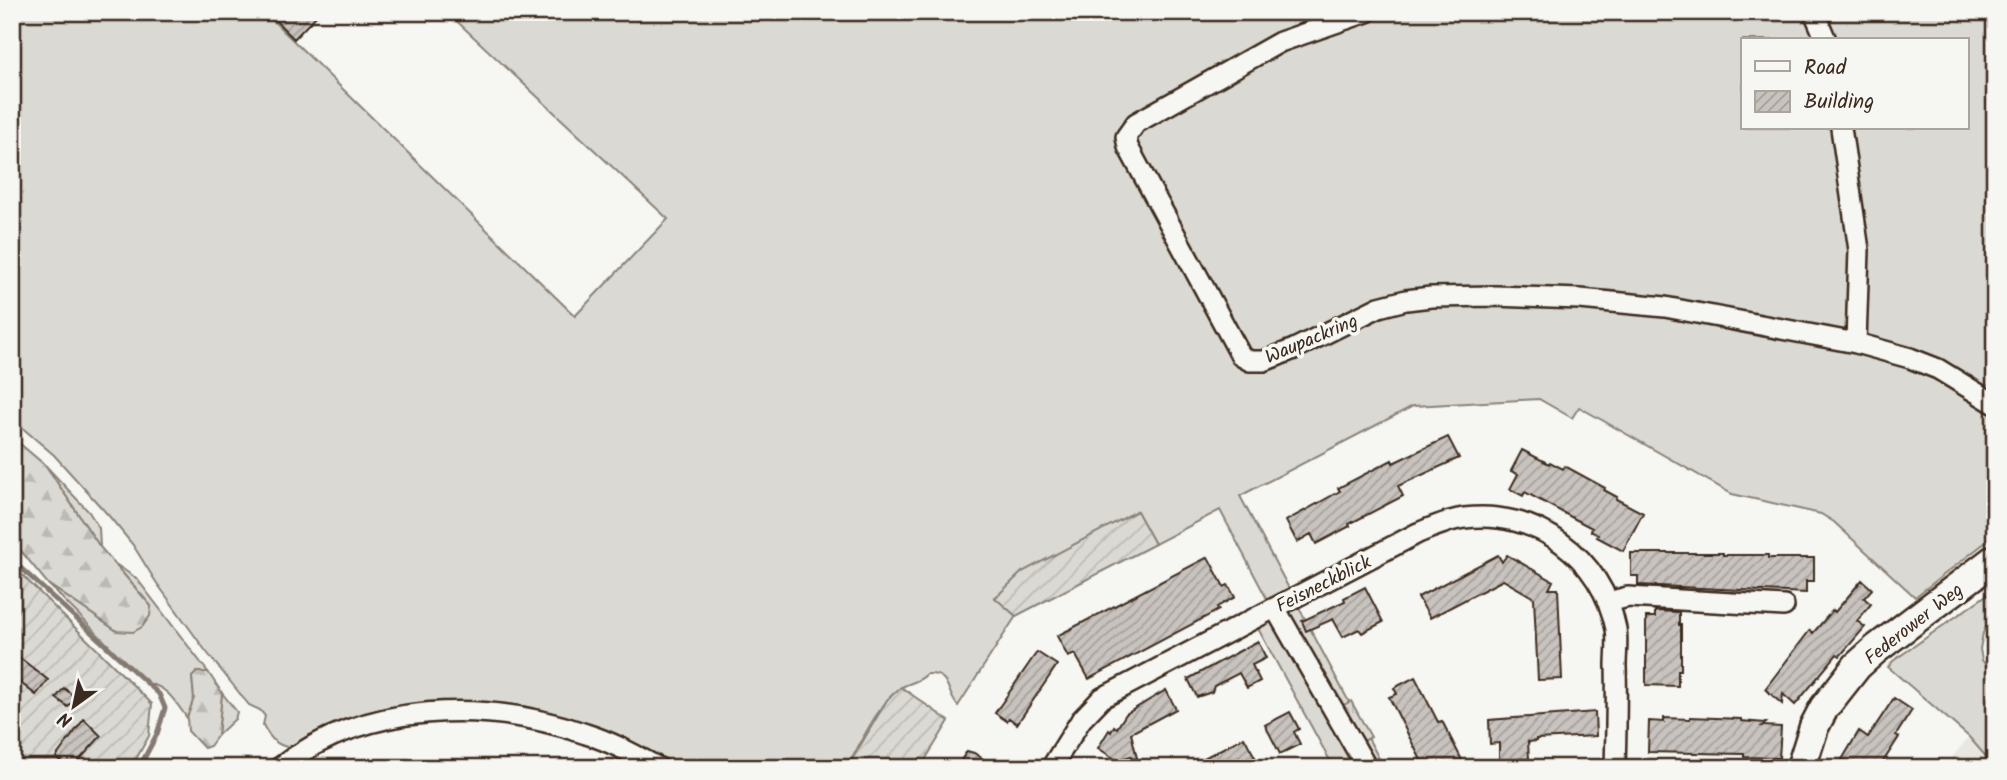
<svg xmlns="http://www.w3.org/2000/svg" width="2007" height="780" viewBox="0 0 2007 780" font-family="Kalam,sans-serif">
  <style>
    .built { fill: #e8e7e2 }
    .grass { fill: #dad9d3; stroke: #8a8278; stroke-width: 2; fill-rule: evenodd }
    .forest { fill: url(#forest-firs); stroke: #8a8278; stroke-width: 2 }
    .park { fill: url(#park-tufts); stroke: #8a8278; stroke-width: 2 }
    .garden { fill: url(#garden-furrows); stroke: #8a8278; stroke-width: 2 }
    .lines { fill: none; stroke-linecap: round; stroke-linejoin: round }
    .stream { stroke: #857a71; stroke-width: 5 }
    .building { fill: url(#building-hatch); stroke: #3b2a1e; stroke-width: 2 }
    .street-casing { stroke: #3b2a1e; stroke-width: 24 }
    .secondary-casing { stroke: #3b2a1e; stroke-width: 33 }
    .street { stroke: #f6f6f2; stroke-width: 19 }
    .secondary { stroke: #f6f6f2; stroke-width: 28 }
    .labels { text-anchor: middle; stroke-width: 7; stroke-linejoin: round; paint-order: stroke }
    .street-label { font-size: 19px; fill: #3b2a1e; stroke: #f6f6f2 }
  </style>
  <defs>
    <pattern id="forest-firs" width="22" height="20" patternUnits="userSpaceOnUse" patternTransform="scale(1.75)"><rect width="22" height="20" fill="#dad9d3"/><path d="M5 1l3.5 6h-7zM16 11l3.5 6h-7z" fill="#bcbab5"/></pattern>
    <pattern id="park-tufts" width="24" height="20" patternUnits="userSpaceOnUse" patternTransform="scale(1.75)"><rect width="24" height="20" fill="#dad9d3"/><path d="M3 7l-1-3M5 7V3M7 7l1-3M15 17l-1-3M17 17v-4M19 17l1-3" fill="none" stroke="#bcbab5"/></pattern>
    <pattern id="garden-furrows" width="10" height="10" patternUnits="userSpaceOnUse" patternTransform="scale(1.75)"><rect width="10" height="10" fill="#dad9d3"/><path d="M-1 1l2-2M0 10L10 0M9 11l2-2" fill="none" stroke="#bcbab5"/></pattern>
    <pattern id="building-hatch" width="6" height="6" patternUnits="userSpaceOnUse" patternTransform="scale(1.75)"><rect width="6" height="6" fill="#c8c3be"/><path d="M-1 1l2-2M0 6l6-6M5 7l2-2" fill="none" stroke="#a49f9a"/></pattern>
  </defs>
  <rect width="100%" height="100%" fill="#f6f6f2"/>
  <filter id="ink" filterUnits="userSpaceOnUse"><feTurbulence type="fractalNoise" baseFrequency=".0143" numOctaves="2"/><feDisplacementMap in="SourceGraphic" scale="14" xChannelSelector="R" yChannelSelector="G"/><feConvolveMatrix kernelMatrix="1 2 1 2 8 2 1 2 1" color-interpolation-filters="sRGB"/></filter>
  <g filter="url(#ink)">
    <path class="built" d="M1969,737L1995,768H1943Z"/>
    <path class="grass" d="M12,12H264L575,316L668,219L447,12H1159L1170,19L1162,12H1995V535L1915,597L1834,522L1821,514L1732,494L1579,407L1572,418L1539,399L1413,406L1240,496L1384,768H1334L1256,625L1275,614L1220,510L1155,544L1136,511L995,597L1016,616L958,706C945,692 952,673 927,674C917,684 908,682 899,689C877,706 860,744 847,768H674L663,761L499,705L287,747C274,744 269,736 263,725L265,716L260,710L249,705L205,650L156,582L133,545L109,516L54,455L12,419ZM1743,40H1967V128H1743Z
      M46,466L89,512L99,528L100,547Z
      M114,563L137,579L208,672H197L192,677L194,698L187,718C176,703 167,685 147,684L48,584L117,631L151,606Z
      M1995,589V611L1983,633L1980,649L1982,660L1995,677V767L1969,737L1888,667L1893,661Z
      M222,693L237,712L235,719L218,735Z"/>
    <path class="forest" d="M12,437L46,466L100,547L151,606L150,616L142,627L133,632L117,631L48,584L12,540Z
      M197,672H208L222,693L218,735L210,746L204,748L188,731L187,718L194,698L192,677Z"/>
    <path class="park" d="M1351,701L1371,737L1356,745L1337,709Z"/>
    <path class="garden" d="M1137,511L1155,544L1016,616L995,598L1022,572Z
      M12,565L152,704L149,736L131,768H12Z
      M901,687L949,721L920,768H847L887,700Z"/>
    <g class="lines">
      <path class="stream" d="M12,560L159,694L165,708L157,734L139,768"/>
    </g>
    <path class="building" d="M267,12H320L294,39Z
      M1448,437L1459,458L1398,486L1403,496L1349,524L1350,526L1316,544L1311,534L1297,542L1286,521L1340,491L1338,488L1392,460L1393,463Z
      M1522,450L1549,464L1550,462L1563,469L1565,466L1605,488L1604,490L1617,497L1616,499L1643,513L1623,551L1597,537L1598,535L1591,531L1592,528L1573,518L1525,492L1523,496L1510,489L1518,474L1511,471Z
      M1631,553H1723V555H1768V558H1814V581H1806V593L1638,585V576H1631Z
      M1498,555L1502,562L1507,555L1553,581L1549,589H1558L1562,679L1538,680L1534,598L1503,580L1430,618L1418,597Z
      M1208,557L1224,587L1228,585L1235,597L1217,607L1219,610L1089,679L1075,654L1068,657L1057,636Z
      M1862,580L1872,589L1864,598L1871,604L1857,621L1865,627L1840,656L1837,654L1795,705L1783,694L1782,704L1765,689L1810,630L1813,633L1833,610L1835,612Z
      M1365,587L1383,622L1362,633L1359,629L1343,637L1333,619L1306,631L1302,621L1345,601L1344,598Z
      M1655,611L1679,612V625H1681V670H1678V686L1646,685V617H1655Z
      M1258,641L1266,658L1252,665L1260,681L1247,688L1239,673L1214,686L1212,692L1197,697L1188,679Z
      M1037,652L1057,665L1017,724L1009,718L1007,721L995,713Z
      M20,658L48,680L36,695L12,676V669Z
      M1415,677L1438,722L1442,721L1466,768H1425L1389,697L1397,694L1394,688Z
      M64,688L76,698L68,707L56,698Z
      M1166,690L1176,709L1131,733L1137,758L1133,760L1131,756L1124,758L1121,763L1098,748L1109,730L1111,732L1114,726L1117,728L1126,714Z
      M1894,698L1912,710L1896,735L1899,737L1879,768H1837L1859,731L1868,737Z
      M1290,712L1299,729L1294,732L1300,744L1280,754L1265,725Z
      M1595,712L1596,736L1536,739V741L1528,742L1529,759H1519V762L1499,763V743L1490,744L1489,720Z
      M1690,717L1741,719V721L1766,723L1762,726L1781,727L1779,758L1744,757V754L1648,752L1649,721L1664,722V718L1690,719Z
      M84,719L101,736L72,768H68L56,757Z
      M1244,737L1255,757L1234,768H1185Z
      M967,751L974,753L997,768H956Z"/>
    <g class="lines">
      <g class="street-casing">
        <path id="street" d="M1367,12L1280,42L1136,123L1126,137L1128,147L1241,356L1250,361H1264L1294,349L1379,307L1406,300L1431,297L1495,296L1580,299L1665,307L1856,343L1910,358L1938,369L1995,404
          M1814,12L1826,40
          M1841,128L1859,250L1856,343
          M1608,602L1628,597L1784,606
          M1275,608L1367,768
          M279,768C365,701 487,699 586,734C612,742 635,755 659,768
          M1051,768L1081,720L1102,698L1418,533C1433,527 1448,520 1464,518C1536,509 1602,557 1616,629C1618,641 1616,654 1616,666C1617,700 1616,734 1615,768"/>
      </g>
      <g class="secondary-casing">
        <path id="secondary" d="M1801,768L1814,727L1824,708L1857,666L1876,649L1995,559"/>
      </g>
      <use href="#street" class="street"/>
      <use href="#secondary" class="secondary"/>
    </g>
  </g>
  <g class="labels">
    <g class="street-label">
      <text transform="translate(1311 338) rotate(-23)" y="7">Waupackring</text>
      <text transform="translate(1323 583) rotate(-27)" y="7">Feisneckblick</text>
      <text transform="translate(1913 623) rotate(-38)" y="7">Federower Weg</text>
    </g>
  </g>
  <rect width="2007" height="780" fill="none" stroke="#f6f6f2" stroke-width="42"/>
  <rect x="21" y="21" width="1965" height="738" fill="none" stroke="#3b2a1e" stroke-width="2.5" filter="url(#ink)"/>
  <rect x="1741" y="38" width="228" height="91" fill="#f6f6f2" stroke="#aba49d" stroke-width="2"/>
  <rect x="1755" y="61" width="35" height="10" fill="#f6f6f2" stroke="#aba49d" stroke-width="2"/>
  <text x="1804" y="74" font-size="21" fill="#3b2a1e">Road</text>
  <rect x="1755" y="91" width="35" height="21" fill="url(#building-hatch)" stroke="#aba49d" stroke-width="2"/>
  <text x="1804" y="108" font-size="21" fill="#3b2a1e">Building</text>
  <g transform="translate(74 706) rotate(213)" stroke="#f6f6f2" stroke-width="5" paint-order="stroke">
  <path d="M0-5L12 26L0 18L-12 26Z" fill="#3b2a1e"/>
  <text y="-10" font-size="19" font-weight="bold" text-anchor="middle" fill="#3b2a1e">N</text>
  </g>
</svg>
